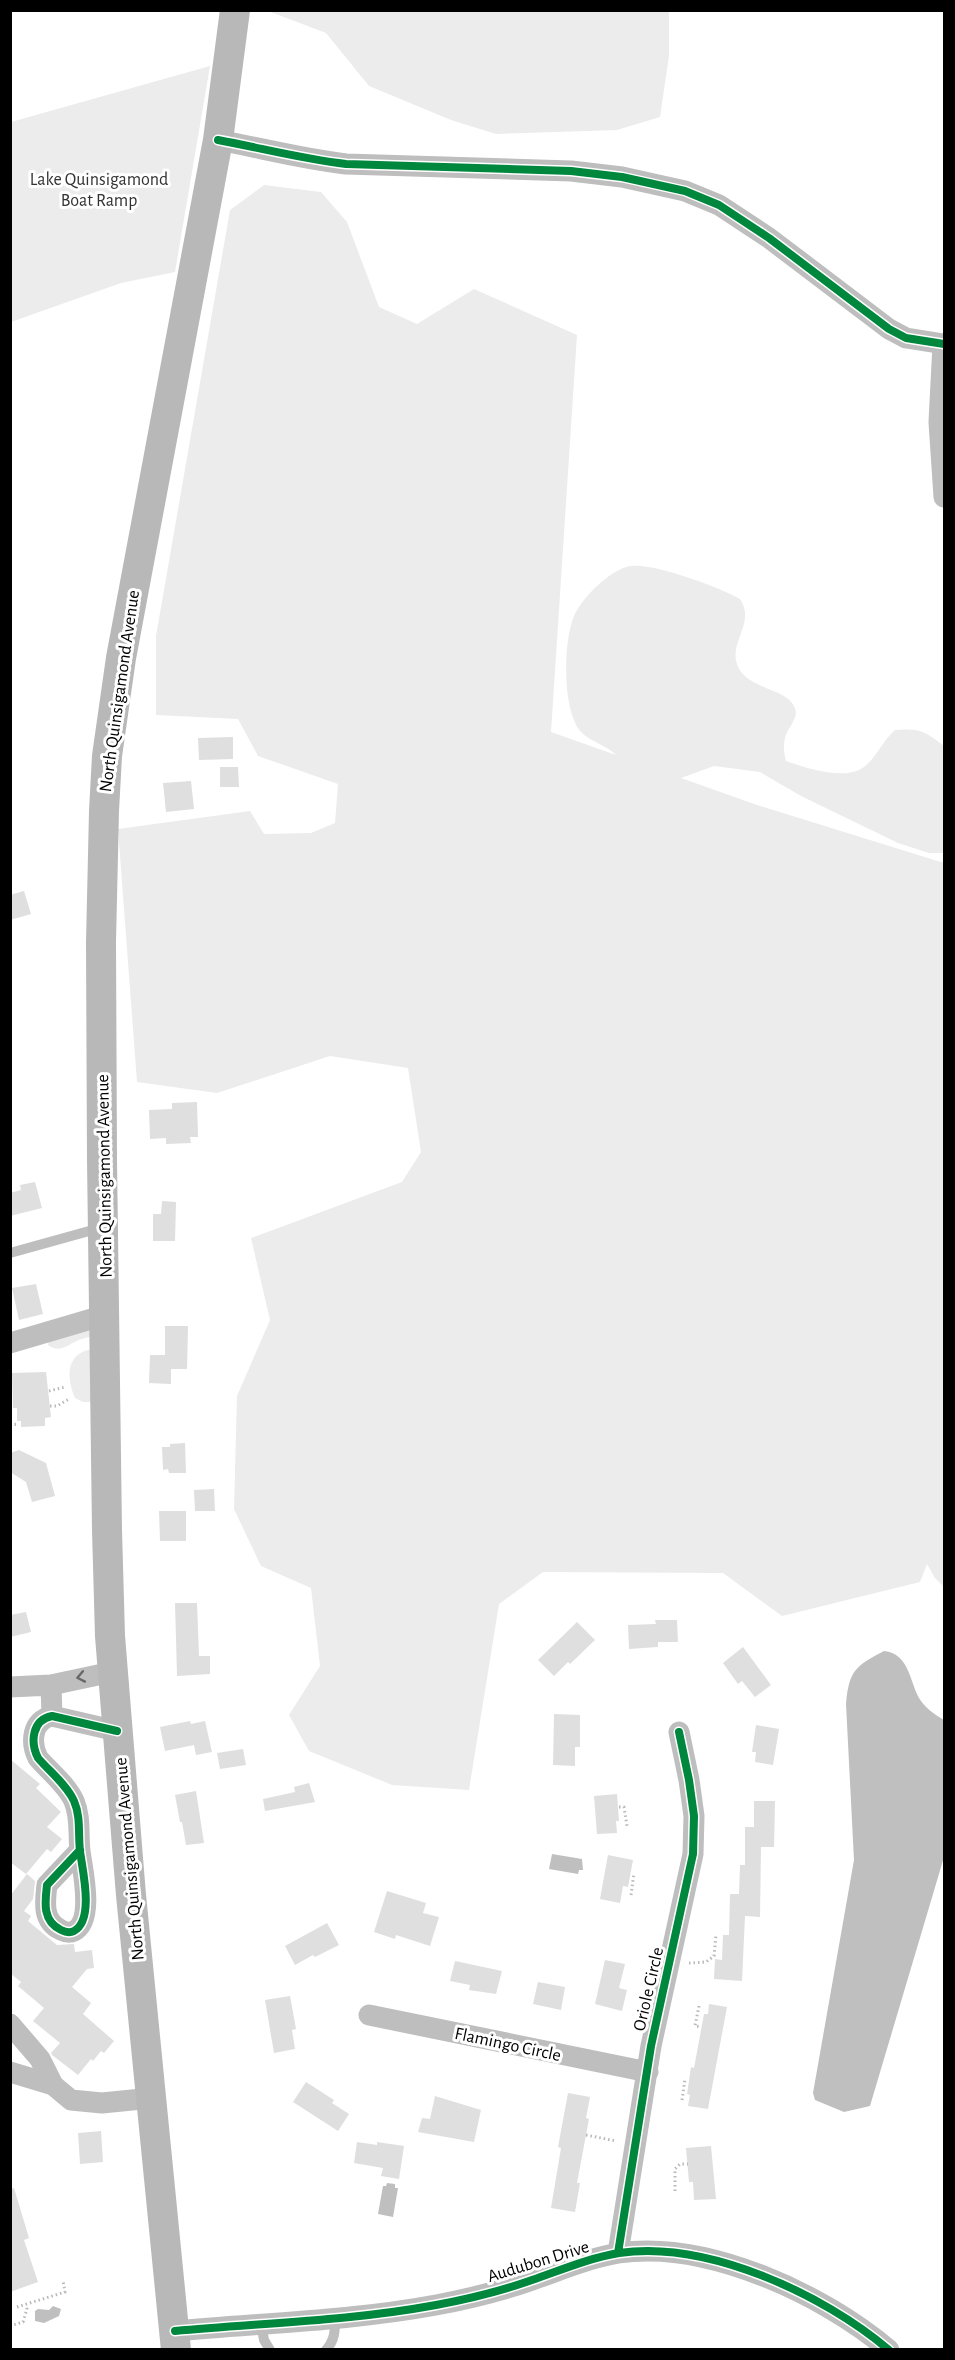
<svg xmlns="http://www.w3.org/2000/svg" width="955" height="2360" viewBox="0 0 955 2360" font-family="'Alegreya Sans',sans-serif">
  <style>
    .green { fill: #ececec }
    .water { fill: #bfbfbf }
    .building { fill: #dfdfdf }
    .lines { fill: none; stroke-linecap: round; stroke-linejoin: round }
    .path { stroke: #b9b9b9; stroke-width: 3; stroke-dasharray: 1.5 3; stroke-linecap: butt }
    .service { stroke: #bebebe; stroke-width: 10 }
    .minor { stroke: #bebebe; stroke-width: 21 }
    .secondary { stroke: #b8b8b8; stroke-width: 30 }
    .cycleway-casing { stroke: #fff; stroke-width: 11 }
    .cycleway { stroke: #00873e; stroke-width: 8 }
    .oneway { stroke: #686868 }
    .labels { text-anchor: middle; stroke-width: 6; stroke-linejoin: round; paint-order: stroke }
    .park-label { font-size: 18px; fill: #333; stroke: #fff }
    .street-label { font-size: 18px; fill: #000; stroke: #fff }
  </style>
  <rect width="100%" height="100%" fill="#fff"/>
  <path class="green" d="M268,11H669V56L660,117L617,130L496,134L451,120L369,86L326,33Z
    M210,66L175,272L121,283L11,322V122Z
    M264,185L321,192L347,222L379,307L417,324L474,289L577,335L551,732L616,755C606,745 591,742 581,732C562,711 563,642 574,616C582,598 610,569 631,566C654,563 719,587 740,599C755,622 732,638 736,661C743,691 787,686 795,708C799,719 787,728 785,738C783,746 784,753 786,761C806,768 846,781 864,767C877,757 883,740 895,730C920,728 925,731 944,746V853H929L898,843L801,796L760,772L714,766L681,778L757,805L944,863V1587L935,1578L927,1564L920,1582L782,1616L723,1573L543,1572L499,1604L469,1790L392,1785L309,1751L289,1715L320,1666L311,1588L261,1566L234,1509L237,1396L270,1320L251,1238L402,1182L421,1152L408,1068L330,1056L217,1093L137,1082L118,829L250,811L264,834L311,833L335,823L338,784L258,756L238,719L156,715V636L230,210Z
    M91,1327V1336C87,1338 82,1338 77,1341C66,1346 59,1353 48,1345L49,1340Z
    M88,1350H91L93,1402H83L75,1398C67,1380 65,1356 88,1350Z"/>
  <path class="water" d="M884,1651C909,1654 909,1679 919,1698C925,1708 934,1714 944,1720V1857L870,2106L844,2112L815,2100L813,2093L854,1860L846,1704C849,1671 855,1666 884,1651Z
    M552,1854L582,1859L583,1870H579L578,1874L549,1869Z
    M387,2183L395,2184V2188H398L393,2217L378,2214L383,2186H386Z
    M53,2306L61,2309L59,2316L44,2323L35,2321V2311L38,2309L49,2310Z"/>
  <path class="building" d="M233,737V759L199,760L198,738Z
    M220,767H238L239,787H220Z
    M191,781L194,809L166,812L163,783Z
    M24,891L31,914L10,920V895Z
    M197,1102L198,1137H190L191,1143L166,1144V1138L150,1139L149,1110L172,1109V1103Z
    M35,1182L42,1208L10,1216V1193L21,1190L20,1185Z
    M162,1201L176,1202L175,1241H153V1214H161Z
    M36,1284L43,1314L19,1320L12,1288Z
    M165,1326H188L187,1369H171V1384L149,1383L150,1355H165Z
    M46,1372L51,1417L45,1418V1426L21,1427V1421H17V1408H13L12,1373Z
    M185,1443L186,1473H169L168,1469L163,1470L162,1447H170V1444Z
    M19,1450L46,1463L55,1496L32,1502L26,1482L10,1472V1453Z
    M214,1489L215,1511H195L194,1490Z
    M159,1511H186V1541H160Z
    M175,1603H197L199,1656H210V1674L177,1676Z
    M26,1612L31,1632L10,1637V1615Z
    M655,1620H677L678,1642H658V1647L629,1649L628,1625L656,1624Z
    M577,1622L595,1640L570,1664L568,1662L554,1676L538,1660Z
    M743,1647L771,1685L755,1697L742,1681L738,1684L723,1663Z
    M554,1714L580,1715V1747H575V1766L553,1765Z
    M190,1721L191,1724L205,1721L212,1752L196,1755L194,1745L165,1751L160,1727Z
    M756,1725L779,1729L773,1765L755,1762L756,1752H752Z
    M243,1749L246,1765L220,1769L217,1753Z
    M10,1759L40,1784L36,1788L61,1812L47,1827L62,1839L51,1852L47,1849L26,1874L10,1862Z
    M309,1783L315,1802L265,1811L263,1799L295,1792L294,1787Z
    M196,1791L204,1843L186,1845L182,1822H180L175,1795Z
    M617,1794L619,1821H616L617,1833L597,1834L594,1796Z
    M754,1801H775L774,1847H761L760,1917L745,1916L742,1981L714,1979L715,1959L722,1960L723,1935H729L730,1894H739L740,1865H745V1827H754Z
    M608,1855L633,1860L628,1887L623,1886L620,1903L600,1899Z
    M27,1874L35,1881L33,1899L24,1911L31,1916L28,1921L57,1945L74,1944L75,1952L92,1950L94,1968L87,1969L72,1987L91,2003L83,2014L114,2041L104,2053L101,2051L93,2061L91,2059L78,2075L52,2055L51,2053L60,2043L33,2021L44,2008L18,1986L21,1982L10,1973V1896Z
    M387,1891L426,1903L423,1913L439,1917L430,1946L396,1935L395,1939L374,1932Z
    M327,1923L339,1945L315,1957L313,1955L295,1965L285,1946Z
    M605,1960L625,1964L619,1988L627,1990L622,2011L595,2004Z
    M455,1961L502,1971L496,1994L469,1990L470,1985L450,1981Z
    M538,1982L565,1987L561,2010L533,2004Z
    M290,1996L296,2029L292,2030L295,2049L274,2053L265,2000Z
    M709,2004L727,2007L708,2109L688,2106L690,2095L687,2094L691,2067L694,2068L704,2014H708Z
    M306,2082L334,2100L332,2103L349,2114L338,2131L293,2102Z
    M568,2093L590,2097L586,2118L589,2119L577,2183H580L575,2212L551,2208L561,2148L558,2147Z
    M435,2096L481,2110L474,2142L418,2132L422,2118L430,2119Z
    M101,2131L103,2162L80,2164L78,2133Z
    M357,2142L377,2145V2142L404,2146L399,2179L381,2176L383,2168L354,2163Z
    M711,2146L716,2199L694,2200L693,2182H689L686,2148Z
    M14,2188L29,2238L24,2240L38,2282L10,2292V2189Z"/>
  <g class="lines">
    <path class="path" d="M49,1391L65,1387
      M50,1406H57L69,1399
      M10,1425L19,1424
      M619,1807H624L627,1826
      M631,1895L634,1873
      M689,1963L706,1962L714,1956L716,1935
      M699,2006L695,2026L701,2027
      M682,2100L685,2079
      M586,2135L616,2141
      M675,2191V2169L680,2164H688
      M17,2307L65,2292L63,2281
      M10,2326L23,2322L27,2309L26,2305"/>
    <path class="service" d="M10,1253L100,1228
      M261,2323L264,2340L270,2350
      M326,2350C335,2340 335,2331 335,2318"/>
    <path class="minor" d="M218,140C261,148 303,159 346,164L571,171L622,177L685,191L719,205L769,238L889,329L906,338L944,344
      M943,344L939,422L944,497
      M10,1343L105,1315
      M51,1685L112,1672
      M10,1687L51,1685L52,1716
      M80,1850L47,1885C45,1902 42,1921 61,1930C65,1932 70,1933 74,1931C95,1920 82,1868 80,1851C78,1834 81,1817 74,1801C67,1785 49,1771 38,1758C30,1742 32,1720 52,1716L117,1731
      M369,2015L648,2072
      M10,2024L40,2059L53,2085L71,2100L102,2103L152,2098
      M10,2072L53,2085
      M618,2253L651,2046L693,1854L694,1816L689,1780L679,1732
      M175,2331C261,2323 350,2321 436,2305C468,2299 501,2291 532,2280C561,2270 589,2258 619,2253C707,2240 823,2294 889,2350"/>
    <path class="secondary" d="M176,2350L131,1895L110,1636L107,1530L102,1160L101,942L104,811L107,756L121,658L218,140L235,10"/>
    <g class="cycleway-casing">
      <path id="cycleway" d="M218,140C261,148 303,159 346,164L571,171L622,177L685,191L719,205L769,238L889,329L906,338L944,344
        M80,1850L47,1885C45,1902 42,1921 61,1930C65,1932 70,1933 74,1931C95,1920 82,1868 80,1851C78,1834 81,1817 74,1801C67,1785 49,1771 38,1758C30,1742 32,1720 52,1716L117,1731
        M618,2253L651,2046L693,1854L694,1816L689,1780L679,1732
        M175,2331C261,2323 350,2321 436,2305C468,2299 501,2291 532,2280C561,2270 589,2258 619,2253C707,2240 823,2294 889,2350"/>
    </g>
    <use href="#cycleway" class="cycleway"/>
  </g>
  <defs><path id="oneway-chevron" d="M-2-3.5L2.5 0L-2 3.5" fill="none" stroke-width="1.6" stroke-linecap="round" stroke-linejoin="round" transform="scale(1.5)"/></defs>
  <use class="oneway" href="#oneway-chevron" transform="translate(81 1677) rotate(169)"/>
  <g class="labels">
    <g class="park-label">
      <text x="99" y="185">Lake Quinsigamond<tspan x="99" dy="21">Boat Ramp</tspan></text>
    </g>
    <g class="street-label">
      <text transform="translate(119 691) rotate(-82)" y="6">North Quinsigamond Avenue</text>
      <text transform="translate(104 1176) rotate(-91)" y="6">North Quinsigamond Avenue</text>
      <text transform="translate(129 1859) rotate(-95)" y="6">North Quinsigamond Avenue</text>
      <text transform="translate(648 1989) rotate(-77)" y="6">Oriole Circle</text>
      <text transform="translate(508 2044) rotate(12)" y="6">Flamingo Circle</text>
      <text transform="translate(538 2261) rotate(-17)" y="6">Audubon Drive</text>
    </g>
  </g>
  <rect width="955" height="2360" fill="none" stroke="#000000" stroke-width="24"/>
</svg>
